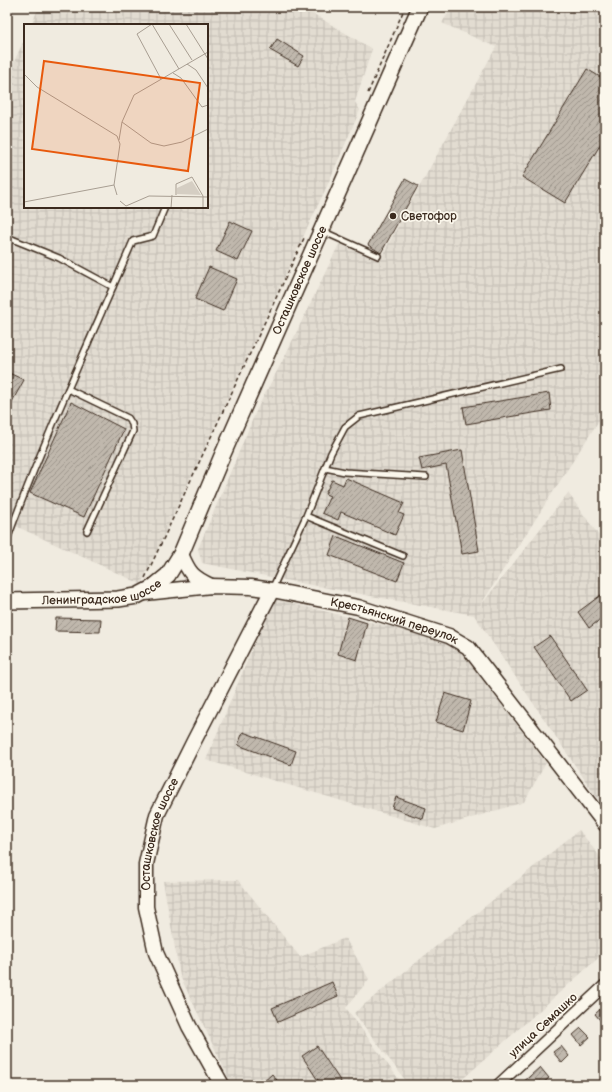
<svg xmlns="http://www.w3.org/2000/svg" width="612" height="1092" viewBox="0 0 612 1092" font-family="'Balsamiq Sans',sans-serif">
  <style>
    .industrial { fill: url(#industrial-grid) }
    .building { fill: url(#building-hatch); stroke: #3b2a1e }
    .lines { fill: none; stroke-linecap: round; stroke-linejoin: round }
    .lane-casing { stroke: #3b2a1e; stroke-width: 8 }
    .street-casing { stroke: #3b2a1e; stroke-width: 13 }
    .secondary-casing { stroke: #3b2a1e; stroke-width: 17 }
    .primary-casing { stroke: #3b2a1e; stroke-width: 18 }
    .path { stroke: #3b2a1e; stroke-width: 1.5; stroke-dasharray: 4 3; stroke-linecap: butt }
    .lane { stroke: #fbf7ec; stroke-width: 5 }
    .street { stroke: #fbf7ec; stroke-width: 10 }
    .secondary { stroke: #fbf7ec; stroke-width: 14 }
    .primary { stroke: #fbf7ec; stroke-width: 15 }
    .poi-dot { fill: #3b2a1e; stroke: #fbf7ec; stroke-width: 1.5 }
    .labels { text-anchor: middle; stroke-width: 3.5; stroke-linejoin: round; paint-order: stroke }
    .poi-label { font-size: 12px; fill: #3b2a1e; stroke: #fbf7ec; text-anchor: start }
    .street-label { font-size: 12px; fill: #3b2a1e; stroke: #fbf7ec }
    .inset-road { fill: none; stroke: #a89e92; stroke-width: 1 }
    .view { fill: #e8590c; fill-opacity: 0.15; stroke: #e8590c; stroke-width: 2 }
    .inset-edge { fill: none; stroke: #3b2a1e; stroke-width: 2 }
  </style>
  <defs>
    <pattern id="industrial-grid" width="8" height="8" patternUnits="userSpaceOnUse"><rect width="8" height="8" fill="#e2dcd1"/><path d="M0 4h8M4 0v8" fill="none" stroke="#c3bdb3"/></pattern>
    <pattern id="building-hatch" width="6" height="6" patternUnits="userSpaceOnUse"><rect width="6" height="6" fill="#c0b8ad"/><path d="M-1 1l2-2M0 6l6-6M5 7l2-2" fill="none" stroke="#9d968c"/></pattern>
  </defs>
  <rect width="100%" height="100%" fill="#f0ebe0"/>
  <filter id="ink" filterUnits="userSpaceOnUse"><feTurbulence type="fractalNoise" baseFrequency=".025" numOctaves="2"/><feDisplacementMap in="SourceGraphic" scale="8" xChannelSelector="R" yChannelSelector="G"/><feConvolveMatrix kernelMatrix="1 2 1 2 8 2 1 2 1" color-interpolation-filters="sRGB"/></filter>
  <g filter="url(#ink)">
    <path class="industrial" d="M39,7H302L372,49L355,102L360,110L327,186L141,584L7,522V77L25,38V207H207V25H31Z
      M452,7H605V411L478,609L568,493L605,544V810L474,615L290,581L202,563L198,549L257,409L285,356L339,244L379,261L496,47L442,23Z
      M273,599L454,642L546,763L524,802L435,829L206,760Z
      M579,830L605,863V952L456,1085H409L354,1013Z
      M238,880L300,957L345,938L369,979L346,1008L403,1085H232L180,976L163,881Z"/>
    <path class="building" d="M277,39L304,56L298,66L270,50Z
      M587,69L605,80V137L565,203L522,177Z
      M405,179L418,186L381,253L368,245Z
      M230,221L252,231L238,261L216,251Z
      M209,267L237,279L223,311L195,299Z
      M7,372L24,380L7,411Z
      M549,393L551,410L466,424L463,407Z
      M71,402L124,429L84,517L30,493Z
      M462,450L479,551L462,554L446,465L422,470L419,458Z
      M346,478L404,503L399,513L404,515L395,535L341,512L338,520L322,513L330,496L325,494L332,480L343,485Z
      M336,536L404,563L397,581L329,555Z
      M605,592V616L589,628L578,612Z
      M348,617L367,623L357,660L338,654Z
      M56,618L101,619L100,632L55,631Z
      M550,636L587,690L571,701L534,647Z
      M445,693L471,701L463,730L436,722Z
      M243,732L296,751L291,765L238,745Z
      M396,797L426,808L423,819L392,808Z
      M332,982L338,996L278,1022L272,1008Z
      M605,1005V1026L595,1014Z
      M581,1028L590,1037L581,1045L573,1035Z
      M317,1046L343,1085H321L302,1056Z
      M561,1046L569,1056L562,1063L553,1052Z
      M540,1067L549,1078L541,1085H520Z
      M272,1074L281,1085H260Z"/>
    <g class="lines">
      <g class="lane-casing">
        <path id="lane" d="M322,231L378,256
          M7,237L59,258L113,287
          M68,389L128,418L132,424L133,431L87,531
          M325,468L345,472L426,477
          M306,516L403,556
          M7,540C44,439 90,340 133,241L153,236L165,207
          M272,589L306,516L331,453L345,427L359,416L561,369"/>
      </g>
      <g class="street-casing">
        <path id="street" d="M498,1085L605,985"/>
      </g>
      <g class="secondary-casing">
        <g id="secondary">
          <path d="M181,554C189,573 192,577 211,586"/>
          <path id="s1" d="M145,593L211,586L251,587L272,590L358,607L449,636L468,647L605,824"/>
          <path id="s2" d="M222,1085L189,1026L156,953L146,907V864L157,815L194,741L272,590"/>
        </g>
      </g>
      <g class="primary-casing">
        <g id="primary">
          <path id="s3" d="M7,601L118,599L137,596L152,588L168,575L181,554L222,456L420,7"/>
        </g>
      </g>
      <path class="path" d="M368,93L405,7
        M145,578L305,236"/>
      <use href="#lane" class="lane"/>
      <use href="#street" class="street"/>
      <use href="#secondary" class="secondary"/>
      <use href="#primary" class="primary"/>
    </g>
  </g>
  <circle class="poi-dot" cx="393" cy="216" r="4"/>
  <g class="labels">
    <g class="poi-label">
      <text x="401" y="220">Светофор</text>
    </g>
    <g class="street-label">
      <text dy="4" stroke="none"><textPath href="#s3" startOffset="491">Осташковское шоссе</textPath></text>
      <text dy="4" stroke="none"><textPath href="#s3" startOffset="96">Ленинградское шоссе</textPath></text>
      <text dy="4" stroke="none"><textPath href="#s1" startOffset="254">Крестьянский переулок</textPath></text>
      <text dy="4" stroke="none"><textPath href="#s2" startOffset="270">Осташковское шоссе</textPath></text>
      <text transform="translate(543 1025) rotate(-43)" y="4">улица Семашко</text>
    </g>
  </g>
  <g transform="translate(24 24)">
    <rect width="184" height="184" fill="#f0ebe0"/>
    <path d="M168,157L177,171L153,170V164Z" fill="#d5cec3"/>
    <path class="inset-road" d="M128,0L113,10L137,55M128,0L155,45M145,0L168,36M162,0L184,35M163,40L172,46L184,64M149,49L157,54L178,83L184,81M0,50L13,63L93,112L96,120L90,161L93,171M98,98L127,119L140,122L158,118L184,105M95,116L98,98L110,71L184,28M152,171V160L168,153L179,172V184M96,177L102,182L125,172L184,173M0,178L90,161M147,184L148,171"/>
    <path class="view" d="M20,37L176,59L164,147L8,125Z"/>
    <rect width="184" height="184" class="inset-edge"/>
  </g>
  <rect width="612" height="1092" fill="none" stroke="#fbf7ec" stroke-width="24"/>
  <rect x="12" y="12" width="588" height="1068" fill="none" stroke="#3b2a1e" stroke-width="1.5" filter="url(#ink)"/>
</svg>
